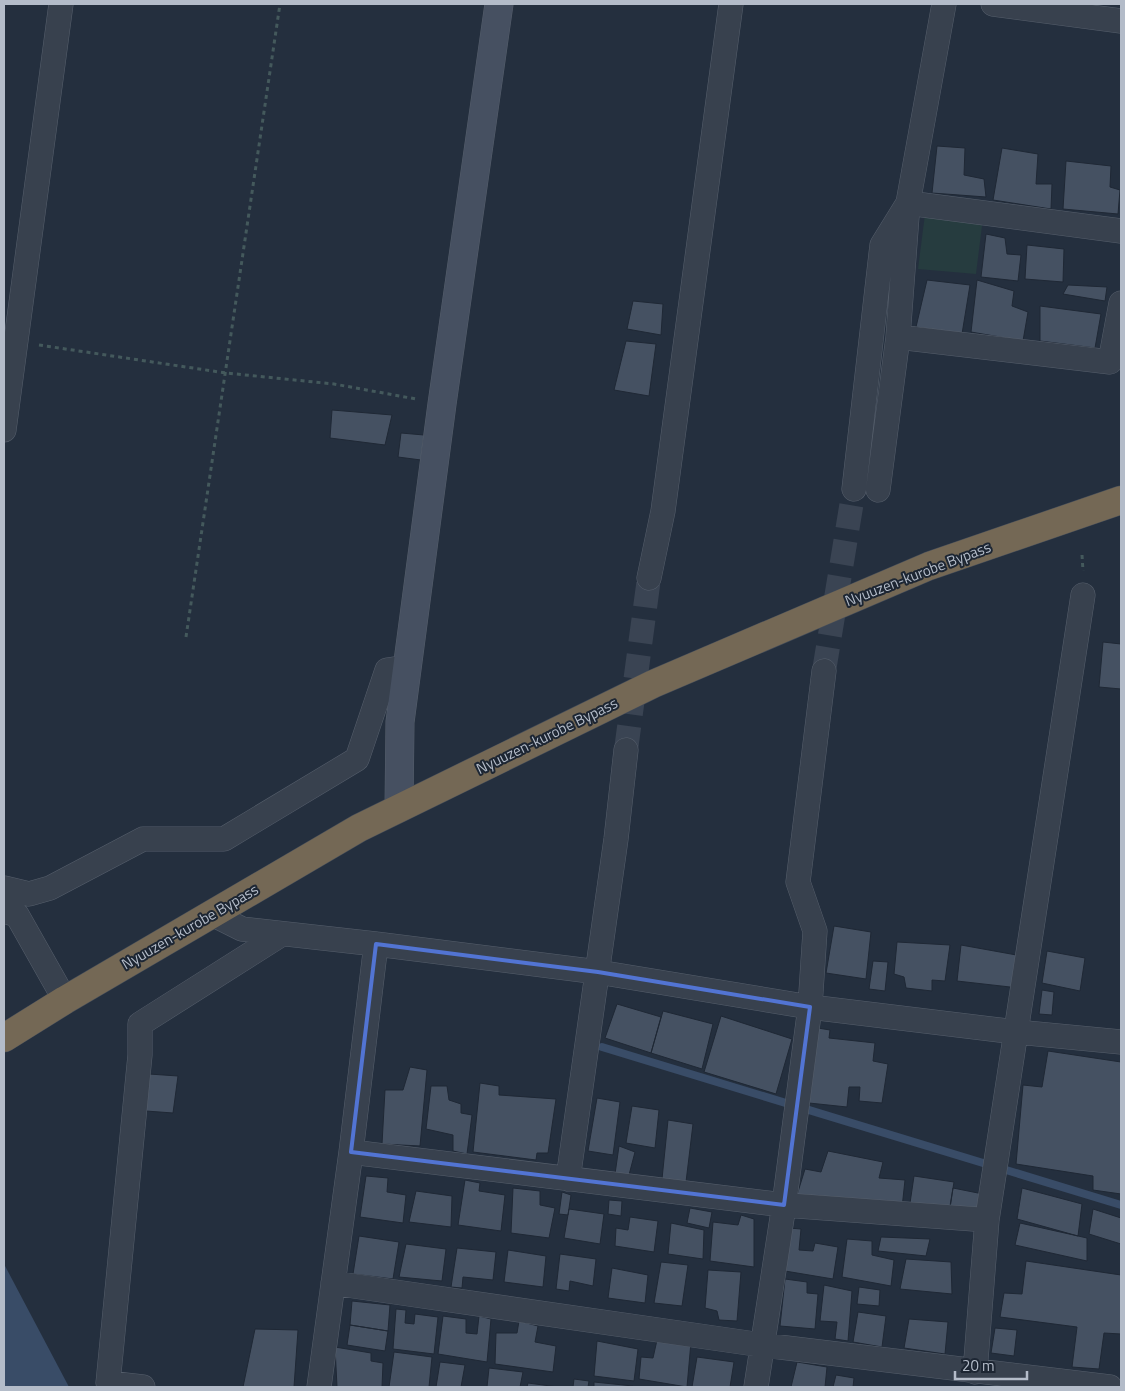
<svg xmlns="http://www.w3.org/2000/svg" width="1125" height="1391" viewBox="0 0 1125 1391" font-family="'Titillium Web',sans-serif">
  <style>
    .green { fill: #263c3f }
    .water { fill: #394c67 }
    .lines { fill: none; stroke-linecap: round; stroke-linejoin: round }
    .stream { stroke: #394c67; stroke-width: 8 }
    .building { fill: #455162; stroke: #1f2835 }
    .street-tunnel { stroke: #3a4453; stroke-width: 24; stroke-dasharray: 24 12; stroke-linecap: butt }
    .street-casing { stroke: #565f6c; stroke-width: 25 }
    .secondary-casing { stroke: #565f6c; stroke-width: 29 }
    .highway-casing { stroke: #434c59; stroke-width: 29 }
    .path { stroke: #44595c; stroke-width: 3; stroke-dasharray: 4 4; stroke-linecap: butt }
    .street { stroke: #38414e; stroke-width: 24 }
    .secondary { stroke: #465061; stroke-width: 28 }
    .highway { stroke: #746855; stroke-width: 28 }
    .marked { fill: none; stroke: #5274d3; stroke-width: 4; stroke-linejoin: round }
    .labels { text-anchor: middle; stroke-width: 4; stroke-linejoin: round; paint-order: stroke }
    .street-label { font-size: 15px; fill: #b4bcc9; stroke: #1d2633 }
  </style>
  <rect width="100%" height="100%" fill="#242f3e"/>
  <path class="green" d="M925,214L983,218L976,274L918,269Z"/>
  <path class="water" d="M4,1264L69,1387H4Z"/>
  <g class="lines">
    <path class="stream" d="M602,1047L1121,1205"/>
  </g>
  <path class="building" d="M937,146L965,148L964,175L984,179L986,197L932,193Z
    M1002,148L1038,154L1036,184H1052L1051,209L993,200Z
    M1066,161L1111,166L1110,187L1120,190L1118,214L1063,209Z
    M986,234L1005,238L1007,254L1021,255L1018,281L981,277Z
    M1027,245L1064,249L1063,282L1025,279Z
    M927,280L970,285L962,334L916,327Z
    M977,280L1014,291L1012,306L1028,312L1023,341L971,332Z
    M1068,285L1107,287L1105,301L1063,294Z
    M633,301L663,304L661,335L627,329Z
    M1040,306L1101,314L1095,348L1040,341Z
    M626,341L656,344L649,396L614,390Z
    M332,410L392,415L385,445L330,438Z
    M401,433L424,435L421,460L398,457Z
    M1103,642L1121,644V689L1099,687Z
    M834,926L871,932L866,979L826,973Z
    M897,942L950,945L945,981L932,980V991L906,988L904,977L894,974Z
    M961,945L1022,956L1019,988L957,981Z
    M1047,951L1085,958L1080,991L1042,983Z
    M873,961L888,962L885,991L869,989Z
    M1042,990L1054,992L1052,1015L1039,1014Z
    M617,1004L661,1017L651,1053L605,1038Z
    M663,1011L713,1024L702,1069L651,1053Z
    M721,1016L792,1039L776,1094L704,1072Z
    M818,1028L830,1030L829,1038L875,1043L873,1061L888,1064L882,1103L859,1101L860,1087H849L847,1107L809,1103Z
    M1048,1051L1121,1062V1194L1093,1190V1176L1016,1164L1023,1085L1042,1087Z
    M410,1067L427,1070L420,1146L382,1144L385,1090H403Z
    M149,1074L178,1076L173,1113L146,1111Z
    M480,1083L499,1086V1095L556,1099L548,1153H537L536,1160L473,1152Z
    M431,1086H447L449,1100L461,1104V1113L472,1115L467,1154L453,1151V1135L426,1129Z
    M597,1098L620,1102L613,1155L588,1151Z
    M632,1106L659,1110L655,1148L626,1143Z
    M668,1120L693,1124L686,1182L662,1179Z
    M619,1146L635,1152L629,1175L615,1174Z
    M828,1151L883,1162L879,1178L905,1180L902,1208L797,1195L805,1169L821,1172Z
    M366,1176L388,1178L387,1192L406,1195L403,1223L360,1217Z
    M914,1176L954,1182L949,1212L909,1210Z
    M465,1180L480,1183L479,1191L505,1195L501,1231L458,1225Z
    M513,1188L540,1191V1205L555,1208L549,1238L511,1233Z
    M953,1188L983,1194L981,1216L949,1215Z
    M1022,1188L1082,1204L1078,1236L1017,1219Z
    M416,1191L452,1196L451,1227L409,1222Z
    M562,1192L571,1195L568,1215L559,1214Z
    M609,1200L622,1201L621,1216L608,1214Z
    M690,1208L712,1212L709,1228L687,1223Z
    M569,1209L604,1214L600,1244L564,1238Z
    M1093,1209L1121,1218V1244L1089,1234Z
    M741,1215L754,1219V1267L710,1261L713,1222L738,1225Z
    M630,1217L658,1221L654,1252L615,1246L616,1228L628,1230Z
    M671,1223L704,1230L703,1259L668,1254Z
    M1020,1223L1087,1238V1261L1015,1245Z
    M789,1228L801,1229L799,1250L813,1251L815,1243L838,1247L833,1279L785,1271Z
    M359,1236L399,1242L393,1279L353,1274Z
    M881,1237L930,1239L926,1256L878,1251Z
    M847,1239L872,1241V1255L894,1260L891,1286L842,1277Z
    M406,1244L446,1249L442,1281L399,1277Z
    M457,1248L496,1252L493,1280L463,1277L462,1288L451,1287Z
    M508,1250L546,1256L543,1287L504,1282Z
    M560,1254L596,1259L593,1286L570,1281L569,1291L556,1289Z
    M906,1259L951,1262L952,1294L900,1289Z
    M1026,1261L1121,1275V1334L1104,1333L1099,1369L1072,1367L1077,1327L1000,1317L1004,1293L1022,1294Z
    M661,1262L688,1265L682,1306L654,1303Z
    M612,1268L648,1275L645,1303L608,1298Z
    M708,1270L741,1272L737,1321L719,1320L717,1311L705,1308Z
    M785,1279L807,1282V1293L818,1294L815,1329L780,1326Z
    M824,1285L852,1291L848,1341L835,1339L837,1322L820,1321Z
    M859,1287L880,1290L879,1306L857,1304Z
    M352,1301L390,1305L388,1331L350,1325Z
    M396,1309L406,1310L405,1323L414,1324L415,1314L438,1317L434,1354L393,1349Z
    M858,1312L886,1316L882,1347L853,1342Z
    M443,1316L466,1319V1333L477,1334L479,1316L491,1319L487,1362L438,1354Z
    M909,1319L948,1322L945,1354L904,1348Z
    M519,1321L538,1326L535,1342L556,1346L553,1372L495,1364L496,1333H517Z
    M350,1325L388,1331L385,1351L347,1345Z
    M995,1328L1017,1330L1014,1356L991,1353Z
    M255,1329L298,1330L294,1387H243Z
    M657,1340L691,1342L687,1387L639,1379L641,1357L653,1358Z
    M597,1341L638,1349L634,1381L594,1376Z
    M335,1347L371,1353V1361L383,1363L382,1387H337Z
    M394,1352L432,1357L429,1387H389Z
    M697,1357L734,1362L730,1387H692Z
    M440,1362L465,1365L461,1387H436Z
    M797,1362L827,1367L825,1387H791Z
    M489,1368L523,1372L520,1387H487Z
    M836,1375L854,1378L853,1387H833Z
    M574,1379L589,1381L588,1387H573Z
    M594,1382L633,1386V1387H594Z
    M528,1383L558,1387H527Z"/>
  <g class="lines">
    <path class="street-tunnel" d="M824,671L854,489
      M626,750L649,578"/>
    <g class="street-casing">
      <path id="street" d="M993,4L1121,21
        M1121,231L908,203L898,337L1110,362L1121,303
        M4,430L61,4
        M854,489L882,245L908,203L944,4
        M878,490L898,337
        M649,578L663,511L731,4
        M824,671L798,882L815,931L810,1007L784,1205L987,1220
        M4,888L29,894L50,888L143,839H224L357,759L387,670L407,667
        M4,911L17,915L65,1000
        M212,914L242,929L376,944L598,972L810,1007L1016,1032L1121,1042
        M351,1152L784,1205L756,1387
        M568,1179L616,839L626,750
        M333,1283L762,1345L1110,1387
        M975,1372L987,1220L1083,595
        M143,1387L108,1383L140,1055V1024L282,934
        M319,1387L351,1152L376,944"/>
    </g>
    <g class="secondary-casing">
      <path id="secondary" d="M399,808L400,722L442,404L499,4"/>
    </g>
    <g class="highway-casing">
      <path id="highway" d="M4,1038L65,1000L359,828L653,684L929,566L1121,500"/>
    </g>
    <path class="path" d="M39,345L226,373L334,384L416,399
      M1082,555L1083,571
      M186,637L280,4"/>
    <use href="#street" class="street"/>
    <use href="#secondary" class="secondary"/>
    <use href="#highway" class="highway"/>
  </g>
  <path class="marked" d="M376,944L598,972L810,1007L784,1205L351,1152Z"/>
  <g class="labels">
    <g class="street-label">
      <text transform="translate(918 574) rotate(-21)" y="5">Nyuuzen-kurobe Bypass</text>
      <text transform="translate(547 736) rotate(-26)" y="5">Nyuuzen-kurobe Bypass</text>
      <text transform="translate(190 927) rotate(-30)" y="5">Nyuuzen-kurobe Bypass</text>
    </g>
  </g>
  <rect width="1125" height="1391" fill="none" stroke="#b4bcc9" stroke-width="10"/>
  <path d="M955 1371v8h72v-8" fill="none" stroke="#b4bcc9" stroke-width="2.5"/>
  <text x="962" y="1371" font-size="15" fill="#b4bcc9" stroke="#1d2633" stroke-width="4" paint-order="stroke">20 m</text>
</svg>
